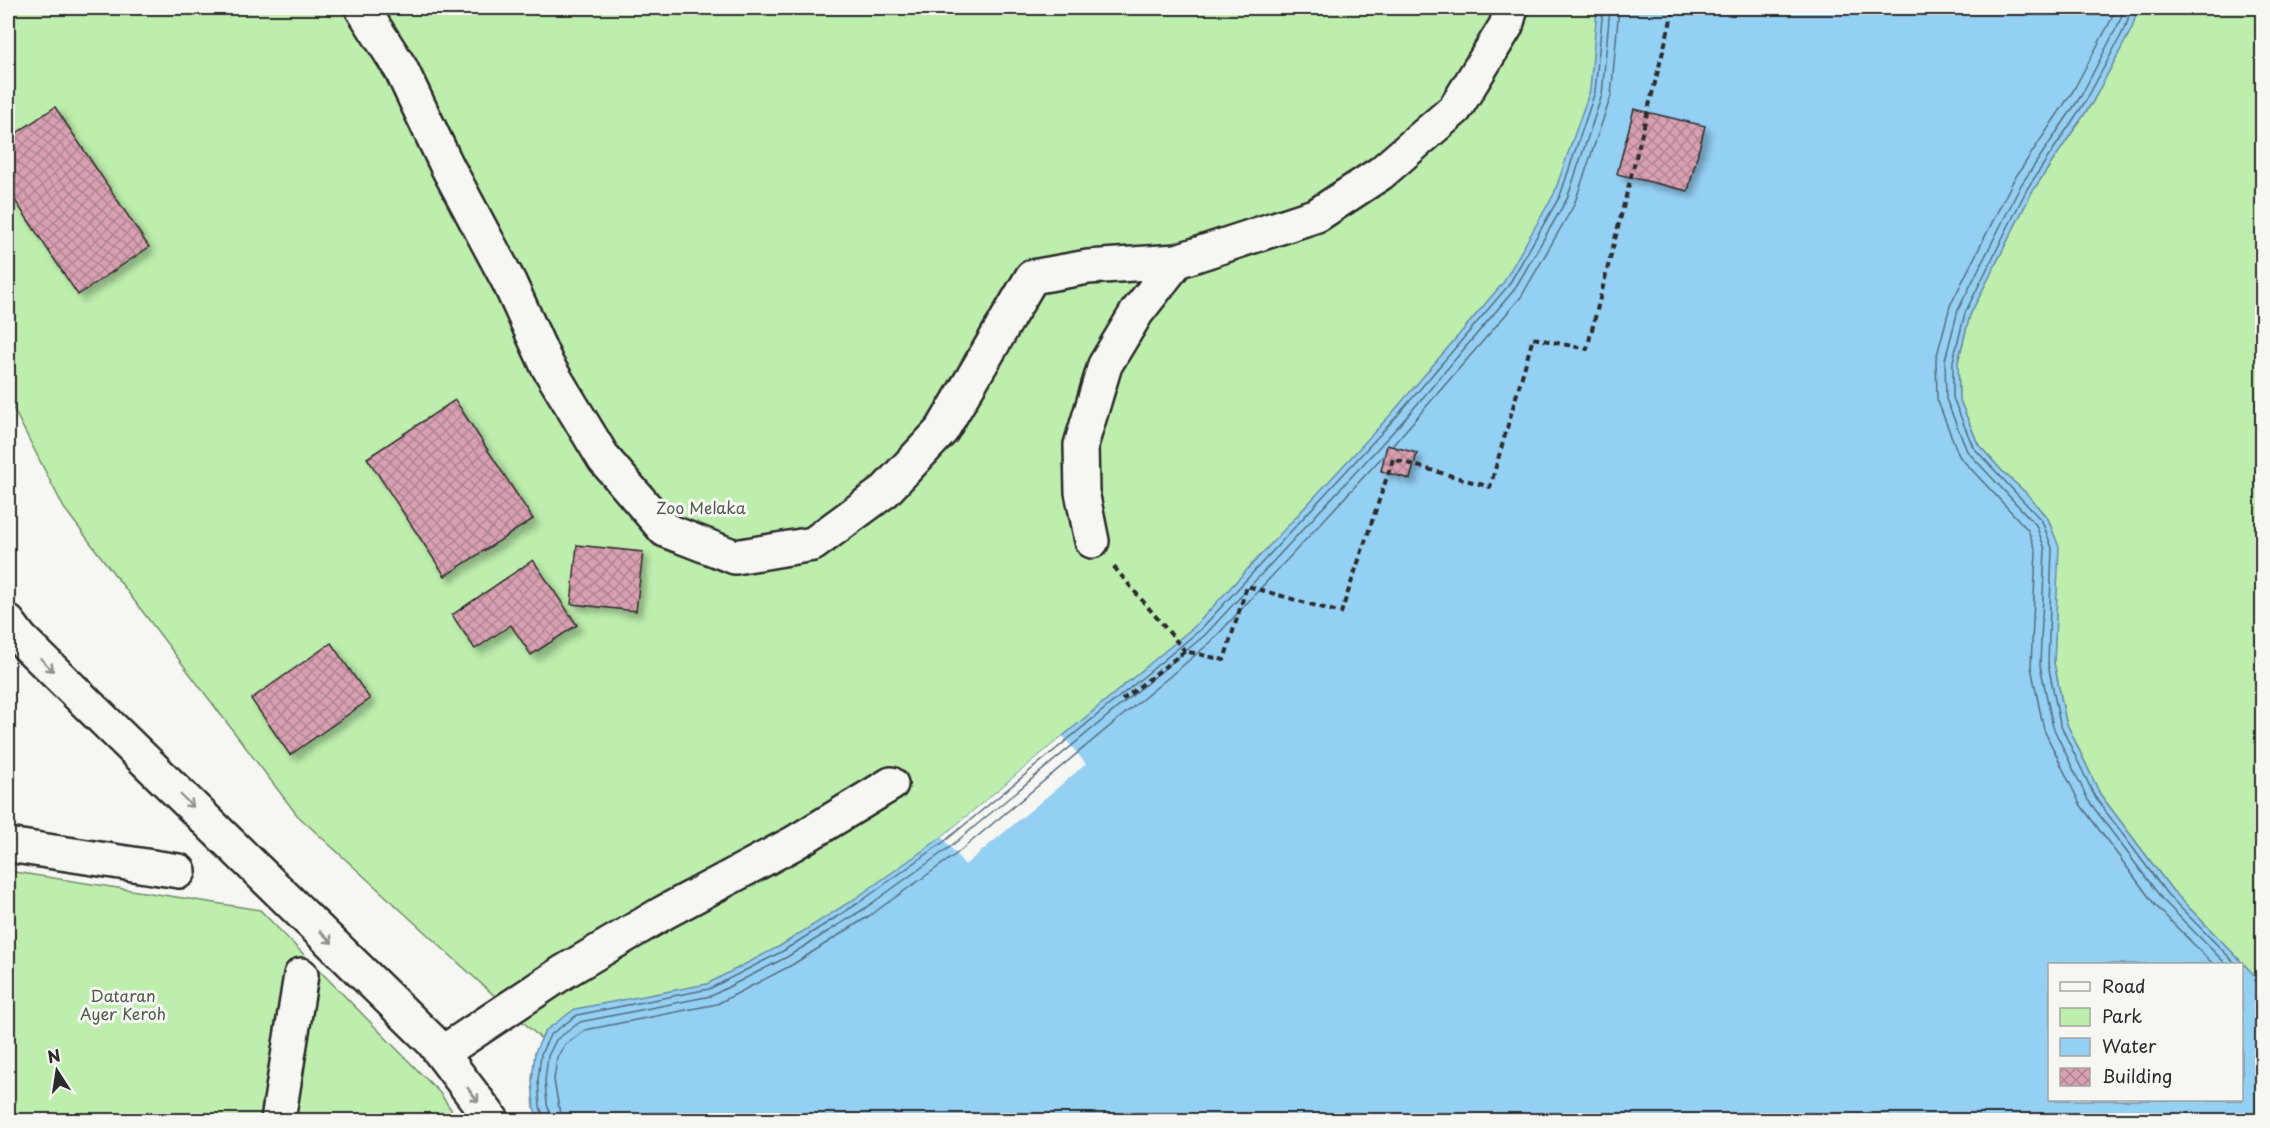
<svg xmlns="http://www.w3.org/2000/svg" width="2270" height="1128" viewBox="0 0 2270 1128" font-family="'Playpen Sans',sans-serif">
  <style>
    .green { fill: #bdeead; stroke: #748c6c; stroke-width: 1.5 }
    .water { fill: #94cff4; stroke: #6a8da4; stroke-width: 1.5; fill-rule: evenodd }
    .pier { fill: #f6f6f2 }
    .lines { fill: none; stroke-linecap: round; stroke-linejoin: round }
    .shore { stroke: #556d7b; stroke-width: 1.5 }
    .building { fill: url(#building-cross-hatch); stroke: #2b2b2b; stroke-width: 1.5; filter: url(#shadow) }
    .minor-casing { stroke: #2b2b2b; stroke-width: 38 }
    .path { stroke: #2b2b2b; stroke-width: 4; stroke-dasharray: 6 4.5; stroke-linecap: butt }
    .minor { stroke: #f6f6f2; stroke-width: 33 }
    .oneway { stroke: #90908e }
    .labels { text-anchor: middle; stroke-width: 6; stroke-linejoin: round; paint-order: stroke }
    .park-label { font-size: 16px; fill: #505c4c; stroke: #f6f6f2 }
  </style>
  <defs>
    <pattern id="building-cross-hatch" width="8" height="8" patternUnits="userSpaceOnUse" patternTransform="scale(1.5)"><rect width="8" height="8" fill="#d8a0b1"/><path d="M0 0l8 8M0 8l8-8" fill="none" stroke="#af8390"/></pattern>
    <filter id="shadow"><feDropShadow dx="5.5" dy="5.5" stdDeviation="3" flood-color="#0004"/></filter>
  </defs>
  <rect width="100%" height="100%" fill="#f6f6f2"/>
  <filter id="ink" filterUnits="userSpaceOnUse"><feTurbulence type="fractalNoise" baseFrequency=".0167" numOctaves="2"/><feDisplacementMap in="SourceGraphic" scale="12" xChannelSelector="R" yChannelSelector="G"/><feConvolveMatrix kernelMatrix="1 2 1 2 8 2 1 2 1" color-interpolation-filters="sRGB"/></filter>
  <g filter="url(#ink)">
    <path class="green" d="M8,8H1753L1664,464L630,1120L297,815L64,508L8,398Z
      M2138,8H2262V983L2172,890L2100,794L2066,722L2054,663L2058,547L2048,519L2026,493L2002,471L1978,444L1959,398L1958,362L1970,315L2032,192L2092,103L2132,28Z
      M8,871L260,910L440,1093L458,1120H8Z"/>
    <path class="water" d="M1597,8H2138L2132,28L2092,103L2032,192L1970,315L1958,361L1959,398L1978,444L2002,471L2026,493L2048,519L2059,547L2054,663L2066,722L2100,794L2172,890L2262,983V1120H539L534,1108L532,1080L535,1052L545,1031L575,1009L707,984L780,946L856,898L942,837L1195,626L1393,412L1503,283L1554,194L1590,90ZM2050,964H2242V1100H2050Z"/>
    <path class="pier" d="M1063,736L1086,764L965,865L942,837Z"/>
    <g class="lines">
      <path class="shore" d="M2114,8L2111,20L2073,91L2013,181L1950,306L1936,359L1937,399L1959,456L2028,530L2036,551L2031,667L2044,730L2080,804L2155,905L2213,964
        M2124,8L2119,23L2081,96L2021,185L1958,310L1945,360L1946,399L1967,451L2036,525L2045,549L2040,665L2053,727L2088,800L2162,899L2226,964
        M2131,8L2126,26L2087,99L2027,189L1965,313L1953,361V398L1973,447L2042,521L2052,548L2048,664L2060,724L2095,797L2167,894L2236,964
        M1393,445L1521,297L1574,205L1611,96L1619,8
        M544,1120L540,1106L538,1080L541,1054L550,1035L577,1015L709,989L783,951L860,902L945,841L1200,630L1397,416L1508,286L1560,196L1595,92L1603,8
        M552,1120L547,1104L545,1081L548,1056L556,1040L580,1022L711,996L787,957L864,909L950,847L1205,635L1403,421L1514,290L1567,199L1602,95L1610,8
        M561,1120L554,1080L557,1058L564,1046L585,1030L717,1004L792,965L869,916L955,855L1211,642L1383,456"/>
    </g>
    <path class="building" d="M55,107L149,247L78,295L8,190V139Z
      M1634,109L1705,126L1688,191L1617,174Z
      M455,400L533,519L445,576L367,458Z
      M1387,445L1417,453L1410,479L1381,471Z
      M577,545L643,552L636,611L571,604Z
      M533,560L577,625L531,655L511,625L475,649L452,615Z
      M331,643L370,699L290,755L251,699Z"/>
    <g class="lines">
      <g class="minor-casing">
        <path id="minor" d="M362,8L401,69L447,166L509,282L547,365L604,459L665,530L735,557L813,544L885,491L942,430L1032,277L1088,267L1177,261L1317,215L1381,173L1455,109L1506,26L1511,8
          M1092,541L1082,492L1081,445L1105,365L1137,312L1177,261
          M8,622L20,638L432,1041L492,1120
          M8,845L179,871
          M442,1053L562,973L663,913L794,843L891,784
          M278,1120L301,975"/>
      </g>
      <path class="path" d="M1114,567L1185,651
        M1122,700L1185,651L1224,660L1247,586L1341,613L1393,459L1490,487L1533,338L1587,349L1674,8"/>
      <use href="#minor" class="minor"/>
    </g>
    <defs><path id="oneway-shaft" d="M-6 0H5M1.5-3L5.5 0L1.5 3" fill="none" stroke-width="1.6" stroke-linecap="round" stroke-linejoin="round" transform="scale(1.5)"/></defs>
    <g class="oneway">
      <use href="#oneway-shaft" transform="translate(47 665) rotate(44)"/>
      <use href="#oneway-shaft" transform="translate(187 801) rotate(44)"/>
      <use href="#oneway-shaft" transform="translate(326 937) rotate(44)"/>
      <use href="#oneway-shaft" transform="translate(473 1095) rotate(53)"/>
    </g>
  </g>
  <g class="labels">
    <g class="park-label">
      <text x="701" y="514">Zoo Melaka</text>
      <text x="123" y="1002">Dataran<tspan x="123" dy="18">Ayer Keroh</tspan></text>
    </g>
  </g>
  <rect width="2270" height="1128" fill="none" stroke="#f6f6f2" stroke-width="30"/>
  <rect x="15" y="15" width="2240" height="1098" fill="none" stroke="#2b2b2b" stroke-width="2" filter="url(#ink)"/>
  <rect x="2048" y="963" width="195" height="138" fill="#f6f6f2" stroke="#a5a5a2" stroke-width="1.5"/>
  <rect x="2060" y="982" width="30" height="9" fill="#f6f6f2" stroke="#a5a5a2" stroke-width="1.5"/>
  <text x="2102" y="993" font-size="18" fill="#2b2b2b">Road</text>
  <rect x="2060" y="1008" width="30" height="18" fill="#bdeead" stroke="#a5a5a2" stroke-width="1.5"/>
  <text x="2102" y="1023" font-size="18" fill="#2b2b2b">Park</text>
  <rect x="2060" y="1038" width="30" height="18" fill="#94cff4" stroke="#a5a5a2" stroke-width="1.5"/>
  <text x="2102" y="1053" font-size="18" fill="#2b2b2b">Water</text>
  <rect x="2060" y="1068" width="30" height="18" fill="url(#building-cross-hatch)" stroke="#a5a5a2" stroke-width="1.5"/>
  <text x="2102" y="1083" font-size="18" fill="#2b2b2b">Building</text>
  <g transform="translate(57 1071) rotate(348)" stroke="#f6f6f2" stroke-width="4.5" paint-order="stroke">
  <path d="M0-4.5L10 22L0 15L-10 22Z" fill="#2b2b2b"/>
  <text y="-9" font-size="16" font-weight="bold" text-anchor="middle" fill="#2b2b2b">N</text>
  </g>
</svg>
